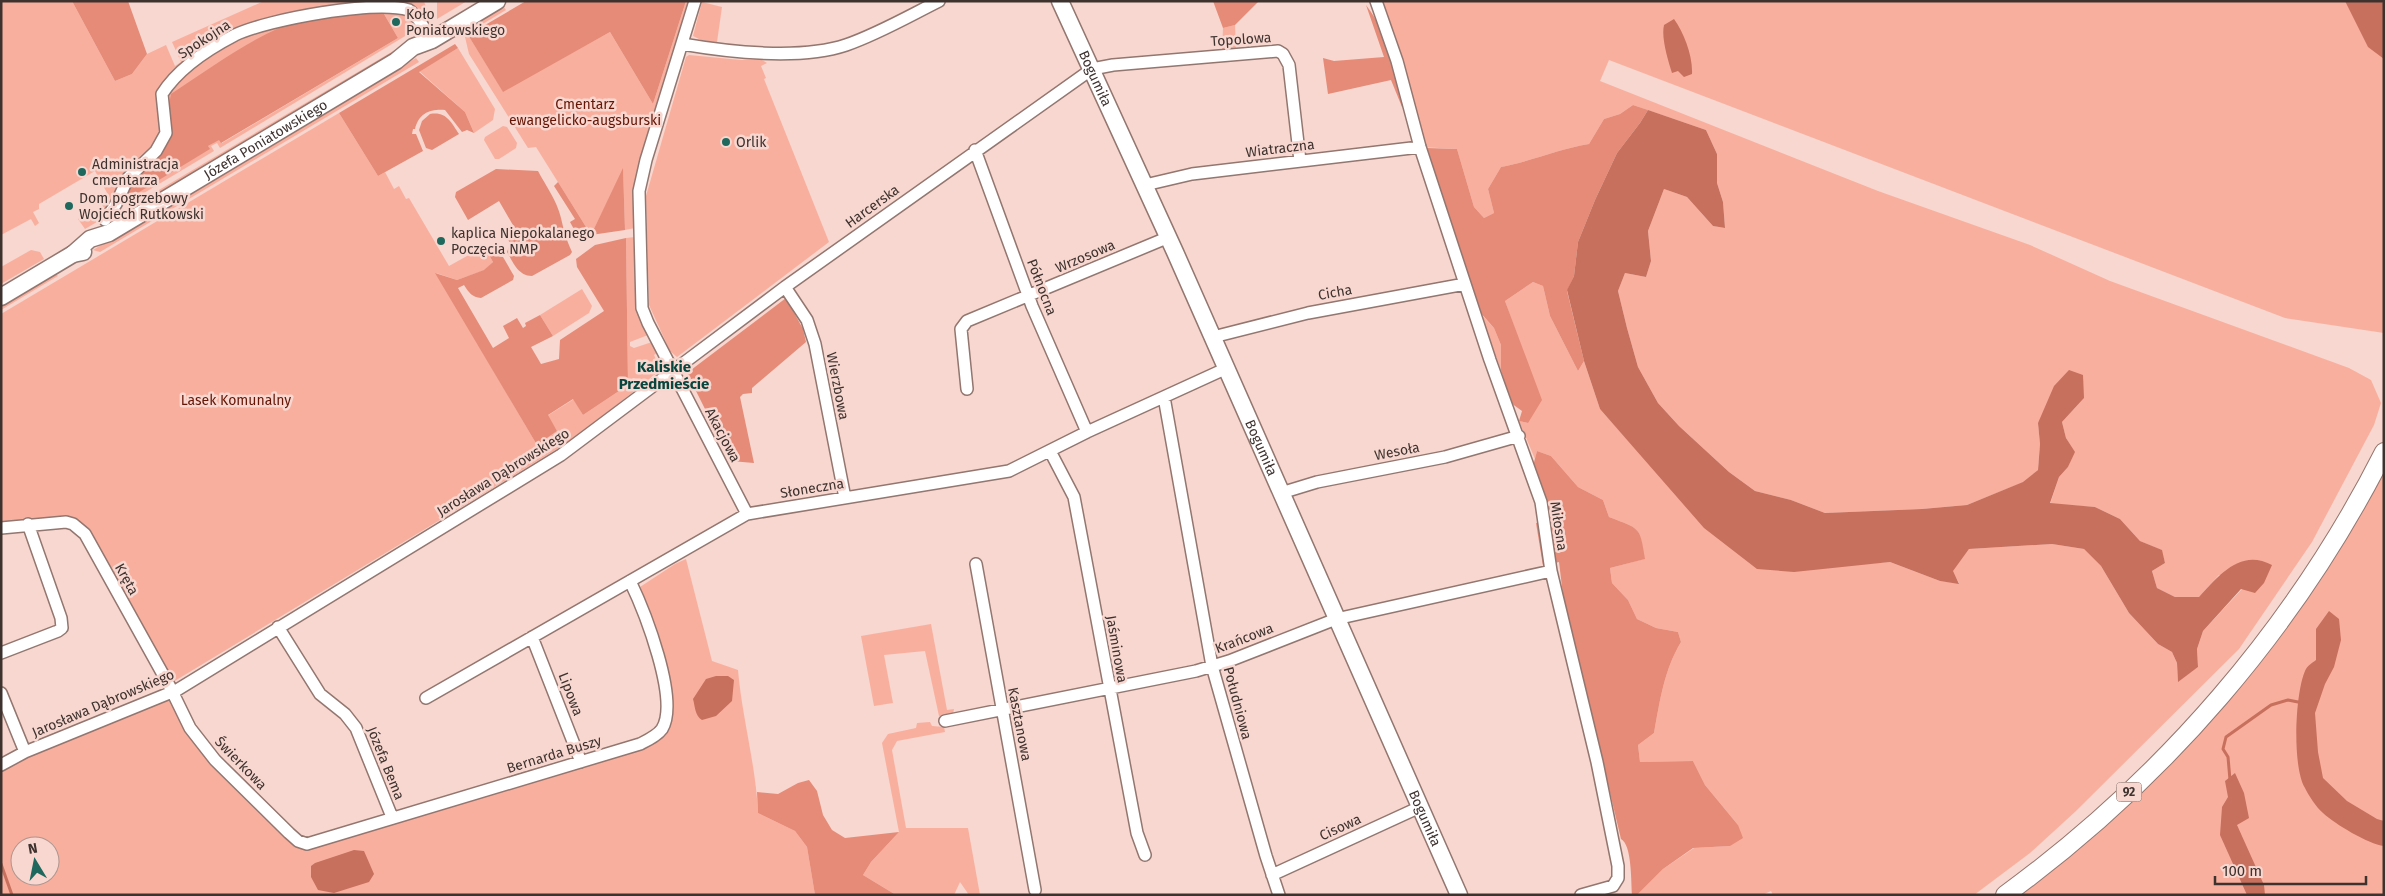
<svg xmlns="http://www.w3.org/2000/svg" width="2385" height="896" viewBox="0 0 2385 896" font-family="'Fira Sans',sans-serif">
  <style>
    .green { fill: #f9af9e; fill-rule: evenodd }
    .forest { fill: #e58b78 }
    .water { fill: #c6705d }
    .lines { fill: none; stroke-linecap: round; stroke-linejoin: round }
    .stream { stroke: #c6705d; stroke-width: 3 }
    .street-casing { stroke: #93766f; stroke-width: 14 }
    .secondary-casing { stroke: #93766f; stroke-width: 19 }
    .primary-casing { stroke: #93766f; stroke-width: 20 }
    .street { stroke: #fff; stroke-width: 11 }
    .secondary { stroke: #fff; stroke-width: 16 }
    .primary { stroke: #fff; stroke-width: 18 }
    .poi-dot { fill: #1f685e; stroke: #f7d7cf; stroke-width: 2 }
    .labels { text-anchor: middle; stroke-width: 5; stroke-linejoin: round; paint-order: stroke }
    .shield { fill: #f7d7cf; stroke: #76645f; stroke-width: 1 }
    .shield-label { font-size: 12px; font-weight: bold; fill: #3e322f }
    .poi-label { font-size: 14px; fill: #3e322f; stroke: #f7d7cf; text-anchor: start }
    .street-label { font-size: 14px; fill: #3e322f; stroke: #f7d7cf }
    .park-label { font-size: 14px; fill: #641505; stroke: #f7d7cf }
    .neighbourhood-label { font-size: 15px; font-weight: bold; fill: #07453e; stroke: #f7d7cf }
  </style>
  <rect width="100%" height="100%" fill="#f7d7cf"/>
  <path class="green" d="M1,1H72L115,81L132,74L147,54L166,45L175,66L181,62L172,42L264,1H424L430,21L220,148L217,143L211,146L214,151L109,214L102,205L111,200L95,171L39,204V209L33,212L39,223L35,226L31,219L1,235ZM350,11L384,14L398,38L222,143L219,139L208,146L209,149L119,204Z
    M437,1H467L437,19Z
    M686,1H690L635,228L625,230L623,170L591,235L536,147L528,148L469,54L465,37L468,35L503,91L610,32L653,104Z
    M1377,1H2384V333L2285,318L1609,60L1600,81L1878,191L2030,245L2110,281L2349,368L2371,380L2381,403L2374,425L2312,542L2239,649L2076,811L2030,853L1974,895H1773L1771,891L1762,895H1637L1663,869L1694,848L1730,846L1738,825L1705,785L1693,761L1640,762L1638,745L1654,733C1660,701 1664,670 1681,642L1678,632L1656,628L1637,619L1628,600L1612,583L1610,568L1644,559C1640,526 1640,529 1609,517L1603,500L1578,487L1551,456L1537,451L1535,459L1519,421L1528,423L1529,368L1505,301L1533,282L1543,286L1550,316L1578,371L1584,361L1600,409L1634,447L1849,565L1890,562L1940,581L1959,583L1952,571L1969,549L2052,544L2084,549L2101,566L2129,613L2158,644L2172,652L2177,663L2178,681L2198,667L2197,649L2203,631L2242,589L2219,575L2199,597H2175L2157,588L2152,571L2165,563L2161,550L2140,541L2120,519L2095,507L2050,504L2059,477L2068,467L2074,452L2066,438L2062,422L2084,398L2038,423L2040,444L2038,470L2024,482L1967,505L1922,509L1825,513L1791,500L1755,491L1729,472L1679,426L1658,403L1638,367L1627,328L1618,291L1625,273L1646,277L1651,261L1648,231L1664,189L1687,197L1713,226L1725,228L1723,202L1717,183V154L1706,130L1633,105L1620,114L1604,119L1589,144C1559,149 1532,161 1501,167L1488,189L1494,213L1484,218L1474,207L1457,149L1420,147Z
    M702,2L722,7L717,42L701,40L693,36Z
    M503,6L506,10L461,37L460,35L461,31Z
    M1235,25L1236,50H1222L1223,28Z
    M405,44L409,46L114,222L110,219Z
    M458,48L495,109L493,120L474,133L465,112L419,71Z
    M689,55L741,60H762L767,63L761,66L766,78L764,79L829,242L677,357L670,351L649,305L646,196L686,57Z
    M416,58L419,62L100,252L93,250Z
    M339,113L378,176L385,172L394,189L399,186L406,199L409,198L449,266L476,251L474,248L477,247L486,250L493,262L485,270L457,280L436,273L537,445L557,431L547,416L574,399L583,415L628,385L626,238L635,237L636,304L648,335L630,342V346L634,348L652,342L657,353L654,355L660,368L658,372L584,431L557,449L173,682L74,521L1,525V314Z
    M503,126L507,127L517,143L516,148L499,159H495L484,140L485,137Z
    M96,209L102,219L85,229L78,219L84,216L89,220L94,217L92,211Z
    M31,250L40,252L44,259L1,284V267Z
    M55,273L58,276L1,310V304Z
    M582,289L592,306L589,313L553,336L540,315Z
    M1479,312L1494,328L1501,345V370Z
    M2384,470V895H2019C2050,874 2079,848 2107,823C2217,725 2319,603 2384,470Z
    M686,559L712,661L738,670C742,718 756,765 758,813L795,831L807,847L815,895H1V771L19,760L170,698L189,733L295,844L649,744L671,698L666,662L640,587L675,564ZM20,846H50V876H20Z
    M931,624L947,710L954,709L953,714L939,716L925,651L884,655L893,703L874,706L861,636Z
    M930,722L932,726L944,727L945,732L897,741L892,750L906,828H968L980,895H969L960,882L954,895H896L863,875L871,862L899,832L882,743L888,734L916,728L917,723Z"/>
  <path class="forest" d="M72,1H128L147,54L132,74L115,81Z
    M526,1H686L653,104L610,32L503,92L468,35Z
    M1213,1H1259L1235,25L1223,28Z
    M1366,5C1388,33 1394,74 1404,107H1402L1391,80L1328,94L1323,58L1334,61L1384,57Z
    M350,11L384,14L398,38L221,143L219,140L208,146L210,149L118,205L130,181L159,154L171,94C206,71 241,45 279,28C301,18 326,15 350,11Z
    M455,44L458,48L419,72L465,112L474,133L467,130L462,132L445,110C430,109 419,113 415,129H413L412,134H416L423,151L378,176L339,113Z
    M1633,105L1648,110L1640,123L1617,153L1595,200L1578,242L1574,276L1567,291L1584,361L1578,371L1550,316L1543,286L1533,282L1505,301L1542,400L1528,423L1519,421L1522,411L1511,403L1501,370V345L1494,328L1479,311L1427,148L1457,149L1474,207L1484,218L1494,213L1488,189L1501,167C1532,161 1559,149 1589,144L1604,119L1620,114Z
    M430,114C446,111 451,122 459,134L432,150L426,148L419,130L422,121Z
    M623,168L625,230L591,235L581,242L570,222L575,219L554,186L558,182L591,235Z
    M496,169L538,171C546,186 557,201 561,218C564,231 566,239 572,252L570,255L532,276C518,276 513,262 507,252L510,244L508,239L517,232L499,201L468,220L455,197L456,192Z
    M626,238L628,385L583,415L573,399L548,415L557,431L537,445L435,273L457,280L484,270L493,262L489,255L503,257L514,276L513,280L481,298C472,297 469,293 464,285L458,288L493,348L509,338L503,326L517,318L523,328L526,326L525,323L540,315L553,336L531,347L541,364L559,359L560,340L604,311L577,267L576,259L595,245Z
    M786,298L803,329L806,342L752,388V393L743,394L740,397L754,463L731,461L687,373Z
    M1537,451L1551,456L1578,487L1603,500L1609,517C1640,529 1640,526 1645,559L1610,568L1612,583L1628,600L1637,619L1656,628L1678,632L1681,642C1664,670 1660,701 1654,733L1638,745L1640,762L1693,761L1705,785L1738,825L1743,838L1730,846L1693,848L1663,869L1637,895H1632C1631,881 1632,845 1621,839L1585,687L1565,611L1559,562L1543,566L1536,523L1544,522L1549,519V512L1547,511L1540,483L1533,466Z
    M809,780L817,791L823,815L832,830L845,838L899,832L871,862L863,875L896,895H815L807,847L795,831L758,813L757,792L778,794L798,783Z"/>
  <path class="water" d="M2345,1H2382L2384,5V59L2368,47Z
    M1674,19C1684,33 1693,56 1692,74L1684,77L1678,71L1672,73C1668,60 1661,38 1664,25Z
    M1648,110L1706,130L1717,154V183L1723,202L1725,228L1713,226L1687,197L1664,189L1648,231L1651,261L1646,277L1625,273L1618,291L1627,328L1638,367L1658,403L1679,426L1729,472L1755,491L1791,500L1825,513L1922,509L1967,505L2023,482L2038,470L2040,444L2038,423L2054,386L2069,370L2083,375L2084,398L2062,422L2066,438L2075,452L2068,467L2059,477L2050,503L2095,507L2120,519L2140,541L2162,550L2165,563L2152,571L2157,588L2175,597H2199C2219,575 2241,548 2272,565L2264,583L2255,593L2241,589L2203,631L2197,649L2198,667L2178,682L2177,663L2172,652L2158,644L2129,613L2101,566L2084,549L2052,544L1969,549L1953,571L1959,584L1940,581L1890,562L1794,572L1757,569L1704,528L1600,409L1584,361L1567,290L1574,276L1578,242L1595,200L1617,153L1640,123Z
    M2329,611L2339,619L2341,640L2334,667L2325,684L2315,713L2318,752L2323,778L2347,801L2377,819L2384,821V846C2368,844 2335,824 2323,813C2316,807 2309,796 2305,788C2292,767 2295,694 2305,671C2307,666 2312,663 2316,660V629Z
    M716,676H728L734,680L732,701L716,716L702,720C695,716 695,706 693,699L706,679Z
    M2235,773L2244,793L2249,818L2237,825L2264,885L2265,895H2247L2220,835L2222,807L2228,797L2225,781Z
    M354,850L364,851L374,874L369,882L334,893L318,890L311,877V866L315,863Z"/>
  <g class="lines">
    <path class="stream" d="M2230,780L2228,757L2223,749L2226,737L2271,705L2288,700L2298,702
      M1,864L12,895"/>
    <g class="street-casing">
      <path id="street" d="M1376,1L1397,61L1420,147L1490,360L1541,502L1551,571L1597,762L1618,866V878L1613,886L1581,895
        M682,44C729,52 801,60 846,45C878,34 909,16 939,1
        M975,150L1032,306L1087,432
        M1145,185L1192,174L1420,147
        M105,220L116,204L128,178L156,151L166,133L162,94C178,69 208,49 235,35C269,19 375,0 409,10C418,16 426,31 432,40
        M785,287L807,320L815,344L845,498
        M1213,337L1308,313L1465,284
        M967,389L961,329L967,321L1169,237
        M1164,397L1212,666L1266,856L1279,895
        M1050,451L1074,497L1137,833L1145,855
        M1281,493L1317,482L1445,457L1519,436
        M747,514L673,371L785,287L1092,69L1113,65L1278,51L1283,54L1289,65L1300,161
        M1,528L66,522L73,524L85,534L170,687L190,728L215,760L289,833L298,841L307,844L640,744C648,740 657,736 662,729C680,700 644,610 630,581
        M976,564L1035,890
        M278,627L320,694L345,714L356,728L392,817
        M532,637L581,762
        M1,653L58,631L62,628L61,618L28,524
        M1,693L25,752
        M426,698L747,514L1009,471L1087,432L1227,368
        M945,721L1196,671L1229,661L1336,619L1551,571
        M1,765L25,752L177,690L561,455L673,371L648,323L642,308L639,191L646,160L695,1
        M1272,875L1420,807"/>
    </g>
    <g class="secondary-casing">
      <g id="secondary">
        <path id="s1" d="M1060,1L1175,252L1459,895"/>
        <path id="s2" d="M73,254L90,239L109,233L396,61L413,47L432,40L497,1"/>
        <path d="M1,297L73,254L83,252"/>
      </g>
    </g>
    <g class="primary-casing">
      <path id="primary" d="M2005,895C2163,780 2295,628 2384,452"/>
    </g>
    <use href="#street" class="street"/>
    <use href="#secondary" class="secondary"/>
    <use href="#primary" class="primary"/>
  </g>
  <g class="poi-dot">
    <circle cx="396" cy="22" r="5"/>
    <circle cx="726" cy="142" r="5"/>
    <circle cx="82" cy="172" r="5"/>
    <circle cx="69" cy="206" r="5"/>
    <circle cx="441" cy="241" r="5"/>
  </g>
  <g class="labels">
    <rect class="shield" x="2116.5" y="782.5" width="25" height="19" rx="4"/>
    <g class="shield-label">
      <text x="2129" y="796">92</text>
    </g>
    <g class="poi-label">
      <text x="406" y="19">Koło<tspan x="406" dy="16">Poniatowskiego</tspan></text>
      <text x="736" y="147">Orlik</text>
      <text x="92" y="169">Administracja<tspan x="92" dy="16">cmentarza</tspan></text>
      <text x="79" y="203">Dom pogrzebowy<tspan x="79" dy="16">Wojciech Rutkowski</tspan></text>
      <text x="451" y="238">kaplica Niepokalanego<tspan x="451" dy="16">Poczęcia NMP</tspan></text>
    </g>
    <g class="street-label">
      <text transform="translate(204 39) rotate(-33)" y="5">Spokojna</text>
      <text transform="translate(1241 39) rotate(-4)" y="5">Topolowa</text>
      <text dy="5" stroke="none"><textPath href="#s1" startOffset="85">Bogumiła</textPath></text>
      <text dy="5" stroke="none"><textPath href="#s2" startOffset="225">Józefa Poniatowskiego</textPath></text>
      <text transform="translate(1280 148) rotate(-7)" y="5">Wiatraczna</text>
      <text transform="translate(872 206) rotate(-36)" y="5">Harcerska</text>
      <text transform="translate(1085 256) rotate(-23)" y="5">Wrzosowa</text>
      <text transform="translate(1042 287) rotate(69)" y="5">Północna</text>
      <text transform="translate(1335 292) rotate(-10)" y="5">Cicha</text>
      <text transform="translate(838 386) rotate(79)" y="5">Wierzbowa</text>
      <text transform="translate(723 435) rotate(62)" y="5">Akacjowa</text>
      <text dy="5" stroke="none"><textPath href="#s1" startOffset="490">Bogumiła</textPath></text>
      <text transform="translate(1397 451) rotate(-11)" y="5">Wesoła</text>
      <text transform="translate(503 472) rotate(-32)" y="5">Jarosława Dąbrowskiego</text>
      <text transform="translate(812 488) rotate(-9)" y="5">Słoneczna</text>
      <text transform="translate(1559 526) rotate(81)" y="5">Miłosna</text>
      <text transform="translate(127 579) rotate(61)" y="5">Kręta</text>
      <text transform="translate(1244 638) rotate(-21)" y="5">Krańcowa</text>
      <text transform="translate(1117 649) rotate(80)" y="5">Jaśminowa</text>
      <text transform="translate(571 694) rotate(69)" y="5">Lipowa</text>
      <text transform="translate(103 703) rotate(-23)" y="5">Jarosława Dąbrowskiego</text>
      <text transform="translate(1238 703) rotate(75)" y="5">Południowa</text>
      <text transform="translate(1020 724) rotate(79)" y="5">Kasztanowa</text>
      <text transform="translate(554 754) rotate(-17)" y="5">Bernarda Buszy</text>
      <text transform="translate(241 763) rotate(46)" y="5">Świerkowa</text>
      <text transform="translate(386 763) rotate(68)" y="5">Józefa Bema</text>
      <text dy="5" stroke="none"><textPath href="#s1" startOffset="895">Bogumiła</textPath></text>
      <text transform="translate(1340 827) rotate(-25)" y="5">Cisowa</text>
    </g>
    <g class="park-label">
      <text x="585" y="109">Cmentarz<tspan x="585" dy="16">ewangelicko-augsburski</tspan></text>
      <text x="236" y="405">Lasek Komunalny</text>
    </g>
    <g class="neighbourhood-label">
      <text x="664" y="372">Kaliskie<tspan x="664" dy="17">Przedmieście</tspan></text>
    </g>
  </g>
  <rect width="2385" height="896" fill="none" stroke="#3e322f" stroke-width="5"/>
  <g transform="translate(35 861) rotate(350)"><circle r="24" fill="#f7d7cf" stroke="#ad958f"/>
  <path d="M0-4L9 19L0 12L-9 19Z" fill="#1f685e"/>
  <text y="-8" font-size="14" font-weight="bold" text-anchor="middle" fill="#3e322f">N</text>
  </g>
  <path d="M2215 876v8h151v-8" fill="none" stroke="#3e322f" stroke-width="2.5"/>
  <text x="2222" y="876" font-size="15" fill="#3e322f" stroke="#f7d7cf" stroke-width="4" paint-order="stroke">100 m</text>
</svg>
